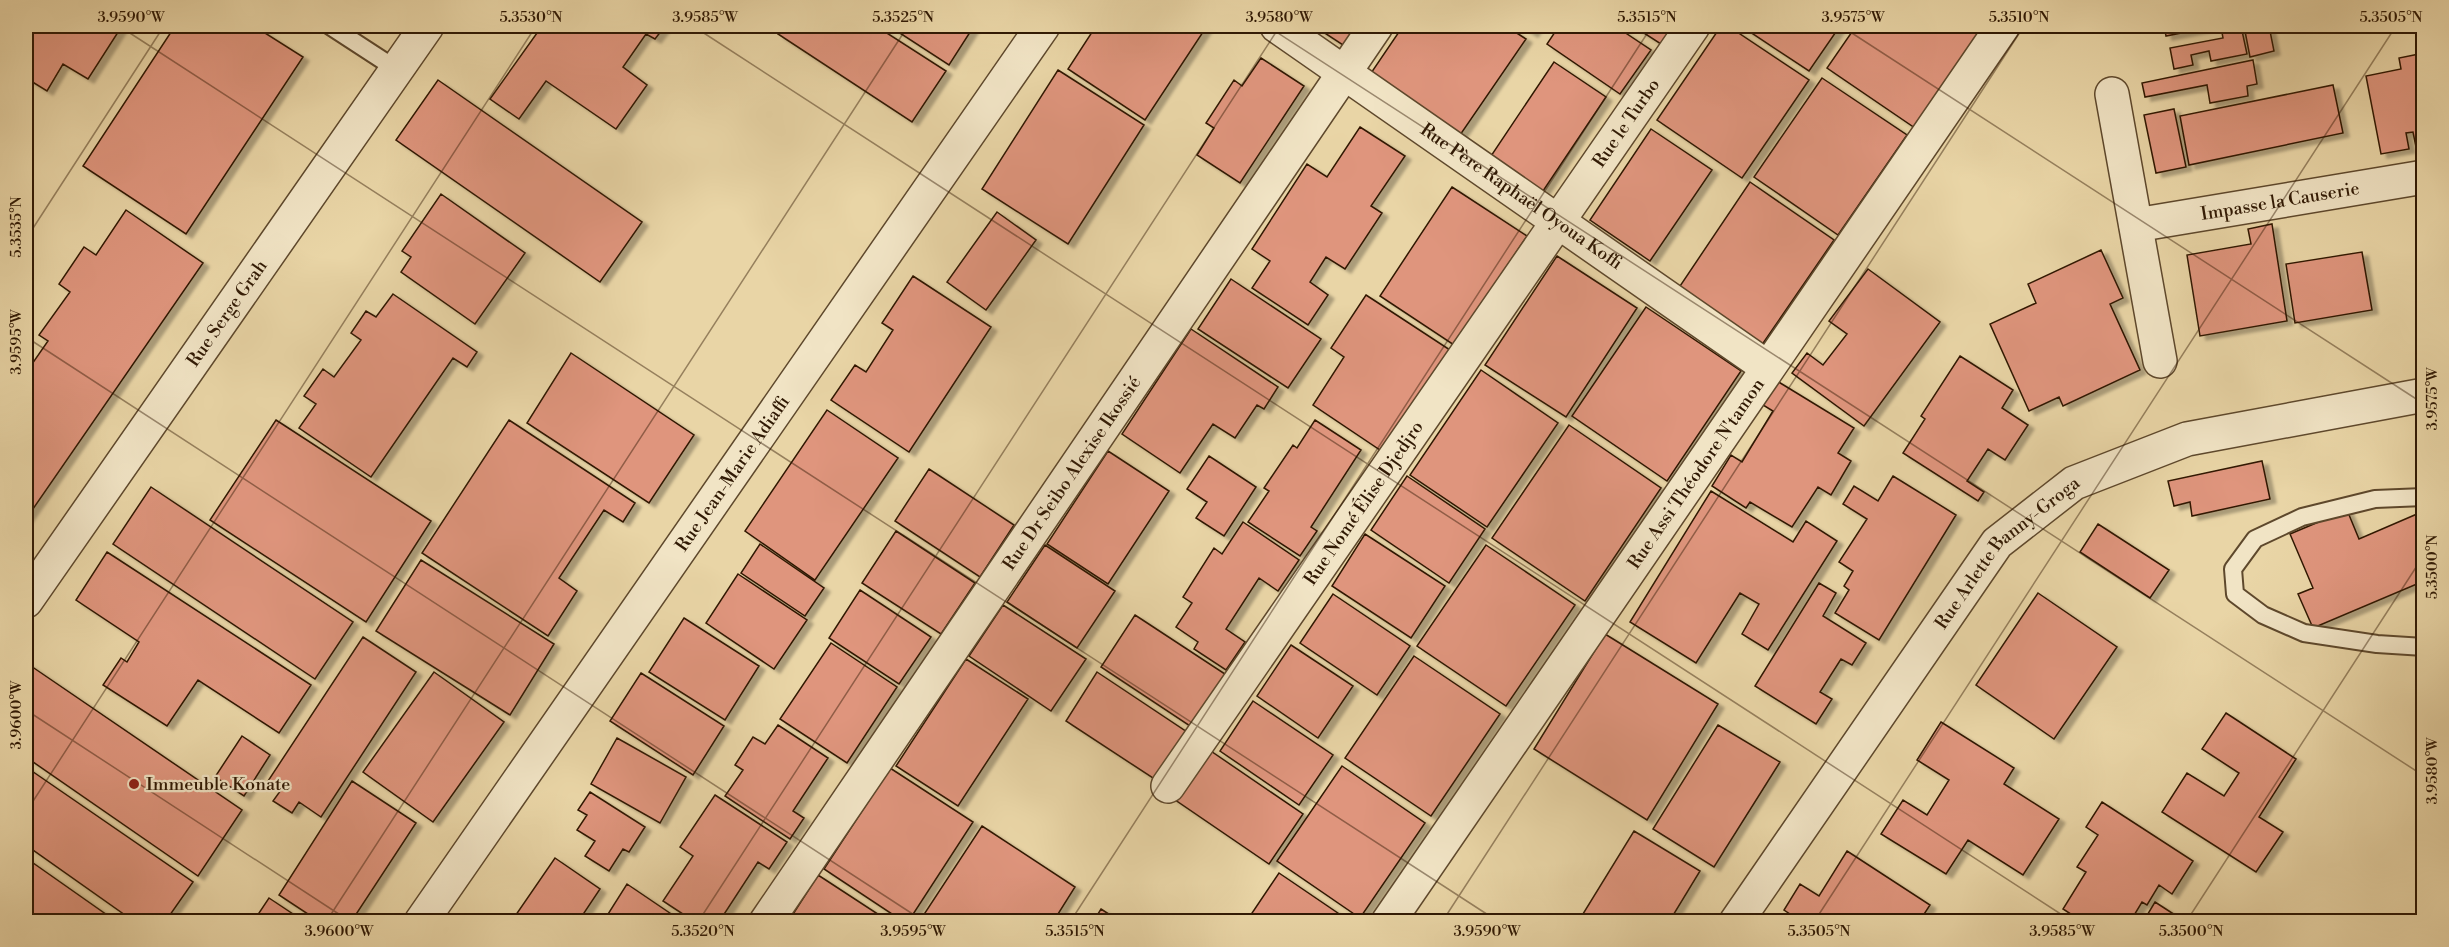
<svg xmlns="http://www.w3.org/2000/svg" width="2449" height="947" viewBox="0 0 2449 947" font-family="'Libre Bodoni',serif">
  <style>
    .building { fill: #df957d; stroke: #301904; stroke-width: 1.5; filter: url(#shadow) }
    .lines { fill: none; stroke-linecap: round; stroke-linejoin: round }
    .lane-casing { stroke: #5e482c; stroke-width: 20 }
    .street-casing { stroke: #5e482c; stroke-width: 36 }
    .lane { stroke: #f1e4c5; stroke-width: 16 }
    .street { stroke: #f1e4c5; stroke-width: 33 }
    .ticks { fill: none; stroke: #301904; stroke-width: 1.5; stroke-opacity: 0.45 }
    .poi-dot { fill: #8f2418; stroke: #f1e4c5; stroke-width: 2 }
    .labels { text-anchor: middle; stroke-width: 4.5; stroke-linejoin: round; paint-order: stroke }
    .street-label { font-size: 18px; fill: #301904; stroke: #f1e4c5 }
    .poi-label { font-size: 18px; fill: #301904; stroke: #f1e4c5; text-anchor: start }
    .neatline { fill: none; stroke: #301904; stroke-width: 2 }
    .ticks-label { font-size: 15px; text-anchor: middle; fill: #301904 }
  </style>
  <defs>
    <filter id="shadow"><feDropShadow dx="6" dy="4" stdDeviation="1.5" flood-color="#0004"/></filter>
  </defs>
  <rect width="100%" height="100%" fill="#e9d5a6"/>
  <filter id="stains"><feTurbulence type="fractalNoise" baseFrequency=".00333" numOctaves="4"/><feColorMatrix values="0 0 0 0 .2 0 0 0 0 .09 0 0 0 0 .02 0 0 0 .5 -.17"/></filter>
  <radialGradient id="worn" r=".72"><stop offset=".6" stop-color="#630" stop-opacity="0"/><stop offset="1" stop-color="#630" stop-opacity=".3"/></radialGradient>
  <path class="building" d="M26,26H122L88,79L63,64L47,91L26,78Z
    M175,26H254L303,57L186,234L83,166Z
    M542,26H665L655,39L646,34L623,67L647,85L616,129L546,81L519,119L490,99Z
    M784,26H876L946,71L912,122L778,34Z
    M889,26H974L949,65Z
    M1096,26H1207L1145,120L1068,69Z
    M1314,26H1359L1346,47Z
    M1403,26H1506L1526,39L1458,138L1369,76Z
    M1521,26H1537L1532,33Z
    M1559,26H1615L1651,50L1620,94L1547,44Z
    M1633,26H1677L1664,46Z
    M1721,26H1728L1809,80L1742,178L1657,120Z
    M1741,26H1840L1809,71Z
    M1856,26H1985L1915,128L1827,68Z
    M2164,26H2216L2166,36Z
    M2229,26H2241L2247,54L2211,61L2209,51L2191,55L2193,65L2174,69L2170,48L2223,38L2221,27Z
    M2244,26H2269L2274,51L2250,57Z
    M2424,53V145L2416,147L2413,132L2406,133L2409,149L2381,154L2366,76L2401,69L2399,58Z
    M1261,58L1304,86L1240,183L1197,155L1214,128L1206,123L1234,80L1242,86Z
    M2253,60L2257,84L2247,86L2248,96L2210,103L2207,85L2145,97L2142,83Z
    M1554,62L1606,97L1543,191L1491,156Z
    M1058,70L1144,125L1068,244L982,189Z
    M1822,78L1907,135L1838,235L1754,177Z
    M438,80L642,222L600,282L396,140Z
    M2333,85L2343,133L2189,165L2180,116Z
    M2174,109L2186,167L2156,173L2144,115Z
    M1360,127L1405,156L1371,206L1382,213L1345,269L1326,257L1310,282L1328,295L1308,325L1252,288L1270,261L1252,249L1307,164L1327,177Z
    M1651,129L1712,170L1650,261L1590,220Z
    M1750,182L1834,240L1757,352L1674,295Z
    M1452,187L1527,236L1454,345L1380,296Z
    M441,194L525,253L475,324L401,272L411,257L402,251Z
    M126,210L203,263L26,519V364L30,367L48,341L39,335L70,292L59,284L84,247L96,255Z
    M997,212L1036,240L986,310L947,282Z
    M2272,224L2287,321L2200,336L2187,255L2251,244L2248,229Z
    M2101,250L2123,298L2110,304L2140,370L2063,406L2059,397L2029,411L1990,324L2036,303L2028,284Z
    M2362,252L2372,310L2295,323L2286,264Z
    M1557,256L1637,308L1566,417L1485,365Z
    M1868,269L1940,322L1864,426L1792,373L1807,353L1823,365L1847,334L1829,321Z
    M913,276L991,327L909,452L831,400L855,365L866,372L893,330L882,323Z
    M1231,279L1321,339L1288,388L1198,329Z
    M393,294L477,352L467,367L453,358L371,477L299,428L316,404L304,396L323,369L334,377L361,340L351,333L366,311L376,317Z
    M1366,295L1450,350L1383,452L1313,405L1344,357L1331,348Z
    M1646,307L1741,371L1667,481L1572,416Z
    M1191,329L1278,387L1264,409L1257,405L1235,438L1213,424L1180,473L1122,434Z
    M571,353L694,435L649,503L527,423Z
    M1960,356L2013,390L2002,408L2028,425L2005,460L1988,449L1967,481L1984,492L1978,501L1903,453L1925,419L1921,416Z
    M1481,370L1558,423L1487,527L1410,475Z
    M1777,381L1854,428L1838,453L1851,461L1831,495L1818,487L1792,527L1750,502L1746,508L1712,486L1731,455L1742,462L1773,411L1763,405Z
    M827,410L898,458L815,580L745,531Z
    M276,420L431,521L366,622L210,520Z
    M509,420L635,503L623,522L604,510L559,578L577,591L548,636L422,553Z
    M1315,420L1361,450L1311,527L1317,531L1300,556L1248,522L1269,491L1264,488L1293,445L1297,448Z
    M1569,425L1661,488L1585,601L1492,538Z
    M1108,451L1169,491L1108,584L1047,544Z
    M1209,456L1256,487L1224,536L1196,518L1207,502L1187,489Z
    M2262,461L2270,499L2192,516L2190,502L2174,506L2168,481Z
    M929,469L1014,525L980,577L895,521Z
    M1407,476L1485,529L1449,583L1371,530Z
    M1893,476L1956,515L1879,640L1835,613L1849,590L1844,586L1853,571L1839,562L1867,519L1843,504L1854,486L1878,501Z
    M151,487L353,622L315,679L113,544Z
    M1711,491L1793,542L1806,521L1837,541L1768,650L1742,634L1759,604L1740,593L1696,663L1630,622Z
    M2347,510L2359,539L2424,511V581L2313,628L2298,594L2313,588L2290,534Z
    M1243,522L1299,560L1278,591L1259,578L1226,629L1245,642L1226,670L1194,649L1198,642L1176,627L1192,603L1183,597L1214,548L1222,554Z
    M2098,524L2169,570L2150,598L2080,552Z
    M896,531L975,583L941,634L862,583Z
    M1365,534L1445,586L1411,638L1332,586Z
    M760,544L824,588L805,616L741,573Z
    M1045,545L1115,591L1077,648L1007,602Z
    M1486,545L1575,605L1506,706L1417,646Z
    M107,552L311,685L279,733L198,680L167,726L103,685L121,658L127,662L139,642L76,600Z
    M421,560L554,644L510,715L376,631Z
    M738,574L807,620L774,669L706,623Z
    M1819,583L1836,593L1823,616L1866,643L1852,665L1841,659L1820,692L1832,699L1816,724L1755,686Z
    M860,590L931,637L899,684L829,638Z
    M2038,593L2117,647L2054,739L1976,685Z
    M1333,594L1410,646L1377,695L1300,643Z
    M1003,605L1086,659L1051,711L969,656Z
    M1135,615L1228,676L1193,728L1101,667Z
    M684,618L759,666L725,720L649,672Z
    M1605,634L1718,704L1647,820L1534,749Z
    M363,637L416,672L321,817L299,802L292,813L273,801L281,790L268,781Z
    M831,643L897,687L847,763L780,719Z
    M1291,645L1353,686L1318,738L1257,696Z
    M1414,656L1500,714L1431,816L1345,758Z
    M966,659L1028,699L958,806L896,766Z
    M28,664L242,810L198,876L26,757V667Z
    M434,672L504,722L433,822L363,772Z
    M1097,672L1187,732L1156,780L1066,721Z
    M641,673L724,726L693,775L610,721Z
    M1253,701L1333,755L1299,805L1220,751Z
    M2226,713L2296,759L2259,817L2283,832L2256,872L2162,812L2187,773L2224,796L2239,773L2202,749Z
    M1941,722L2014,768L2004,784L2059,819L2023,875L1968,840L1946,874L1881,834L1903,800L1927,815L1949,780L1917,760Z
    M778,725L828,758L793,811L804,818L790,839L725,796L743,770L735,765L753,737L765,744Z
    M1718,725L1780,762L1714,867L1653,829Z
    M242,736L270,755L244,796L215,777Z
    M617,738L686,777L660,823L591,784Z
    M1202,745L1303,814L1269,864L1168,795Z
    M1342,766L1425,823L1360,918L1277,861Z
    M26,767L193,882L165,922H135L26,845Z
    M890,768L973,822L908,922H904L824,869Z
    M352,781L416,823L351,922H320L279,895Z
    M590,792L645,827L629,852L623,849L609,871L585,856L595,841L577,830L587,815L578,810Z
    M715,795L787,842L769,869L758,862L719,922H695L663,901L693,856L680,847Z
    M2102,802L2193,861L2172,894L2159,885L2147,905L2142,902L2130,922H2111L2100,915L2096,922H2083L2063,909L2086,872L2077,867L2098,835L2086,827Z
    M982,826L1075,887L1053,922H919Z
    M1634,831L1700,871L1669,922H1578Z
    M1847,851L1930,905L1919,922H1802L1784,910L1800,884L1819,896Z
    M26,858L117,922H26Z
    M555,858L600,889L578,922H511Z
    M1279,873L1351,922H1246Z
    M818,875L890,922H788Z
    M627,884L683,922H603Z
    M269,898L305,922H253Z
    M2155,902L2186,922H2143Z
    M1101,909L1121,922H1093Z"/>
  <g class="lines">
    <g class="lane-casing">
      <path id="lane" d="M330,26L396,69
        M2424,497L2375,499L2302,517L2255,539L2233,569L2235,594L2263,615L2304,633L2377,644L2424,647"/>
    </g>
    <g class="street-casing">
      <g id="street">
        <path id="s1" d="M1277,26L1767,367"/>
        <path d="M2112,94L2160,361"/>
        <path id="s2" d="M2136,225L2424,177"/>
        <path id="s3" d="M26,601L427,26"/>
        <path id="s4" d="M1168,786L1693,26"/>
        <path id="s5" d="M421,922L1043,26"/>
        <path id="s6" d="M766,922L1376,26"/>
        <path id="s7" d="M1388,922L2003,26"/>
        <path id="s8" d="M1736,922L1997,543L2074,483L2187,439L2424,395"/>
      </g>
    </g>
    <use href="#lane" class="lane"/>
    <use href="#street" class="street"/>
  </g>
  <path class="ticks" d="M119,26L1499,922M693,26L2073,922M1267,26L2424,776M1841,26L2424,404M2415,26L2424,31M26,239L164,26M26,337L925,922M26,710L351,922M26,812L536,26M326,922L908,26M698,922L1280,26M1070,922L1652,26M1442,922L2024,26M1814,922L2396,26M2186,922L2424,555"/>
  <circle class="poi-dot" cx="134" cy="784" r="6"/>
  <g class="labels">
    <g class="street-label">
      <text dy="6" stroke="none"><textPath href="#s4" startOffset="806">Rue le Turbo</textPath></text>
      <text dy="6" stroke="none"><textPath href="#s1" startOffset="298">Rue Père Raphaël Oyoua Koffi</textPath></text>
      <text dy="6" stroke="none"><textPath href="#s2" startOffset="146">Impasse la Causerie</textPath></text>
      <text dy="6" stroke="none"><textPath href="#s3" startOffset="351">Rue Serge Grah</textPath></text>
      <text dy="6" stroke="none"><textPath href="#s6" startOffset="543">Rue Dr Seibo Alexise Ikossié</textPath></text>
      <text dy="6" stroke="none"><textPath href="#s7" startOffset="544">Rue Assi Théodore N'tamon</textPath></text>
      <text dy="6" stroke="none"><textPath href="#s5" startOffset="546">Rue Jean-Marie Adiaffi</textPath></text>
      <text dy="6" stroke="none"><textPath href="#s4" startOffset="344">Rue Nomé Élise Djedjro</textPath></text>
      <text dy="6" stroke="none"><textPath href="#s8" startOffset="460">Rue Arlette Banny-Groga</textPath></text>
    </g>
    <g class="poi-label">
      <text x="146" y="790">Immeuble Konate</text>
    </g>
  </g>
  <rect width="2449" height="947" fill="none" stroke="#e9d5a6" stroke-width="66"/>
  <rect x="33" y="33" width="2383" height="881" class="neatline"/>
  <g class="ticks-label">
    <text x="131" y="22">3.9590°W</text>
    <text x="531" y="22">5.3530°N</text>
    <text x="705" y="22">3.9585°W</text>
    <text x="903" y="22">5.3525°N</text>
    <text x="1279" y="22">3.9580°W</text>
    <text x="1647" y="22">5.3515°N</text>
    <text x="1853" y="22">3.9575°W</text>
    <text x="2019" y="22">5.3510°N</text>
    <text x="2391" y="22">5.3505°N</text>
    <text transform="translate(16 227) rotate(-90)" y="5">5.3535°N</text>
    <text transform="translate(16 342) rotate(-90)" y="5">3.9595°W</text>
    <text transform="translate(2432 399) rotate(-90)" y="5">3.9575°W</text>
    <text transform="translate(2432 567) rotate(-90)" y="5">5.3500°N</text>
    <text transform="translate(16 715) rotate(-90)" y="5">3.9600°W</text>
    <text transform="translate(2432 771) rotate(-90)" y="5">3.9580°W</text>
    <text x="339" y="936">3.9600°W</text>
    <text x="703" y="936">5.3520°N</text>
    <text x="913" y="936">3.9595°W</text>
    <text x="1075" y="936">5.3515°N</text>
    <text x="1487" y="936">3.9590°W</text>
    <text x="1819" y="936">5.3505°N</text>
    <text x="2062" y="936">3.9585°W</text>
    <text x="2191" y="936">5.3500°N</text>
  </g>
  <rect width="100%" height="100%" filter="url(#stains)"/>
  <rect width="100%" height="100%" fill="url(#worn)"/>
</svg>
